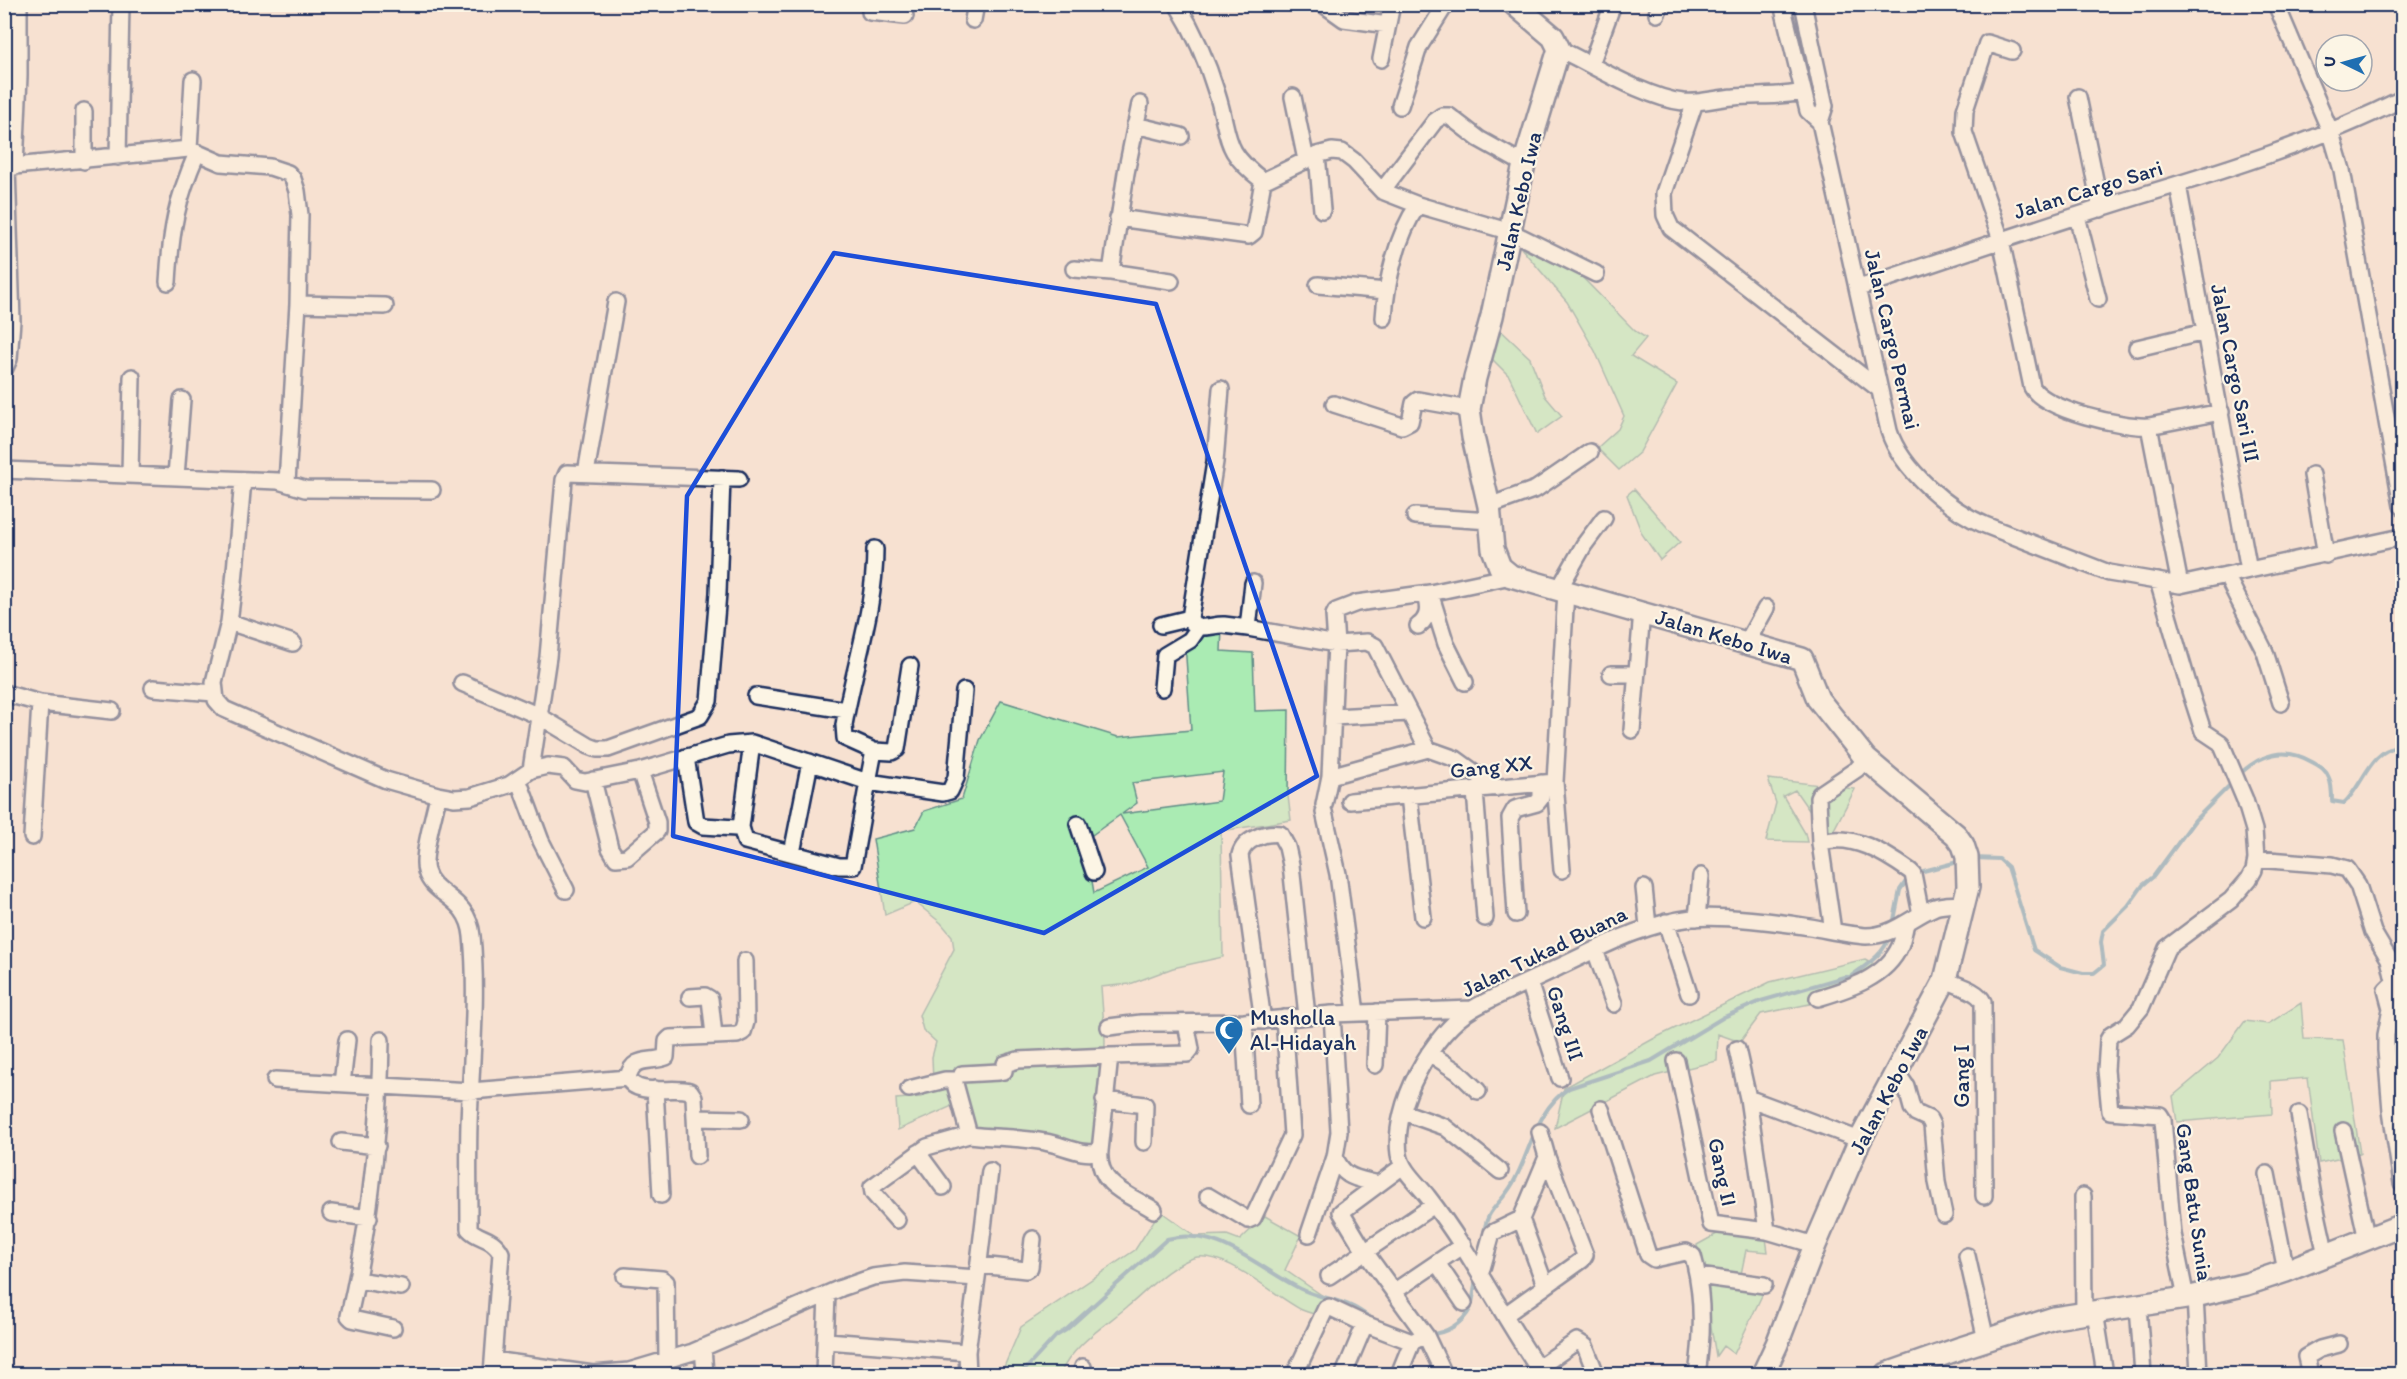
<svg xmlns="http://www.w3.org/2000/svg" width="2407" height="1379" viewBox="0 0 2407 1379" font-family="Itim,sans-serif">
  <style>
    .green { fill: #aaebb3; stroke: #628d88; stroke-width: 1.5; fill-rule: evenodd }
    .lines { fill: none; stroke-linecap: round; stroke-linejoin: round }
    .stream { stroke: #558ba8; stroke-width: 4 }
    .street-casing { stroke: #1b2f5e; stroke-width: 20 }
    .secondary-casing { stroke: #1b2f5e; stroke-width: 26 }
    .street { stroke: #fcf5e5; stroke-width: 15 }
    .secondary { stroke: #fcf5e5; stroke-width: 21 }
    .marked { fill: none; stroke: #1d4ed8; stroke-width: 4.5; stroke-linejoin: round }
    .labels { text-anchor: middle; stroke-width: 4.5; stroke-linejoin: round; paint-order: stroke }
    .street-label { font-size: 22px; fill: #1b2f5e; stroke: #fcf5e5 }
    .poi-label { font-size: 22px; fill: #1b2f5e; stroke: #fcf5e5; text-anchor: start }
  </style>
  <rect width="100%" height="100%" fill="#f7e1d1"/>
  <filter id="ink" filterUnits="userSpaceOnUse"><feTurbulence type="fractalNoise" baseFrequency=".0167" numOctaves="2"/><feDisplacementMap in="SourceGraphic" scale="12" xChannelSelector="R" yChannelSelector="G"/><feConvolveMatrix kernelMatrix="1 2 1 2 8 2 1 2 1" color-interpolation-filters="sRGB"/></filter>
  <g filter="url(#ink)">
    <path class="green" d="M1521,248L1578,273L1635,331L1646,338L1631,356L1677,384L1640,452L1619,470L1597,448L1618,429L1624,416L1595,351L1567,302Z
      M1494,324L1530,358L1545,396L1562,416L1537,434L1509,376L1487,354Z
      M1634,489L1680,542L1660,560L1642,534L1627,495Z
      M1188,621L1222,629L1221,651L1253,653L1255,711L1289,710L1288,796L1291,820L1221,831L1223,957L1173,968L1130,984L1101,987L1105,1040L1103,1153L967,1136L961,1102L898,1130L896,1099L921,1097L933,1083L932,1057L936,1042L923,1030L919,1015L954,949L952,936L941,923L915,902L885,915L873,839L915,828L924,811L962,799L980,740L1001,701L1118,737L1191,730L1185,643ZM1223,772L1219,801L1122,814L1137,803L1132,783ZM1120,815L1148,867L1094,893L1085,840Z
      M1768,779L1855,789L1829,839L1795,790L1783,796L1805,833L1807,842L1766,841L1776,803Z
      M1865,959L1878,966L1819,1002L1761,1014L1740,1042L1718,1034L1717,1061L1655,1076L1555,1128L1564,1088L1655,1038L1770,982Z
      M2301,1003L2304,1039L2343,1040L2360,1154L2319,1163L2308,1078L2271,1081L2272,1114L2177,1122L2173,1096L2218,1058L2245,1021L2268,1024Z
      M1160,1211L1195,1236L1227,1235L1240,1240L1265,1216L1301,1236L1285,1270L1345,1311L1342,1320C1329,1317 1313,1315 1302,1310C1275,1297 1224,1248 1193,1258C1167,1267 1147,1291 1127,1307C1103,1327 1073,1345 1060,1374H1001L1021,1327L1135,1250Z
      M1724,1230L1765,1232L1768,1252L1746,1250L1739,1284L1766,1287L1734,1354L1723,1346L1716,1356L1697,1245Z"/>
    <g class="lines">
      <path class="stream" d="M2239,775C2260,754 2285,746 2312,762C2319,766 2326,769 2329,778C2332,784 2332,794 2332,801L2344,803C2363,786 2370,750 2398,747L2402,752
        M1974,858L1999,859L2008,867L2034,950L2060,967L2083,973H2094L2104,965L2101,942L2103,931L2128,906L2143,885L2153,877L2195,820L2234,781
        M1916,873L1961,861
        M1893,925L1900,890L1909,877
        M1483,1239C1487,1205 1498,1209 1513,1183C1531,1152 1535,1110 1569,1088L1651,1061L1724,1017L1761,1001L1844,977H1850C1866,965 1884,955 1890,935
        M1430,1334C1445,1334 1463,1323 1470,1309C1474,1300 1474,1288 1476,1279
        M1021,1374L1056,1336L1066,1330L1167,1239C1218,1225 1260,1270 1303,1290C1318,1297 1336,1299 1351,1306C1360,1310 1367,1316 1375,1320"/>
      <g class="street-casing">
        <path id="street" d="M870,4V12L905,16
          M1177,4C1195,33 1207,61 1217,94C1231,138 1221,149 1263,181
          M1323,4L1344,19L1388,25
          M1782,4L1808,111L1820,122
          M1803,4L1825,106L1820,122L1889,431C1901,469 1949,510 1985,525L2109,573L2180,585L2402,537
          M2276,4L2331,133L2342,170L2402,506
          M1657,14L1660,4
          M973,20L976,4
          M1559,49C1593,65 1646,98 1683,102C1699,104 1717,98 1734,97C1757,95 1780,97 1803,92
          M2012,51L1987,43L1965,110L1964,132L2001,240L2032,387C2044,410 2124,428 2149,426
          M1381,59L1392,4
          M1591,64L1613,4
          M1293,97L1306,160
          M2078,97L2101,209
          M1695,102L1664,193L1665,215L1671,228L1879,389
          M1140,104L1126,173L1111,272L1171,281
          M1400,106L1419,47L1446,4
          M84,111V161
          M1135,125L1181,136
          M189,149L193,80
          M1317,155L1322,210
          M118,157L121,4
          M4,167L189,149L221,163L270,167L288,173L293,179L297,191L300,215L298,304L287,482
          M15,167L19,76V4
          M1263,181L1317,155L1332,151L1342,152L1354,161L1382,191L1418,205L1511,232L1596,274
          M2178,185L2249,570
          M1382,191L1435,121L1442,116H1449L1479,139L1524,164
          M2077,216L2098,299
          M1118,218L1249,236L1254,232L1263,181
          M1074,269L1111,272
          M168,282C171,230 176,201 197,153
          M1318,285L1386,291
          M1859,288C1952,257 2045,225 2139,196C2229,169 2318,141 2402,99
          M298,304L385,306
          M1384,318C1386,282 1397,235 1418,205
          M2137,348L2205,332
          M4,370L9,359L12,321L7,167
          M1221,389L1215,462L1190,618C1195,634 1212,624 1224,625C1232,626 1240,627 1248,628
          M1334,404L1402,426L1410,422L1414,403L1418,400L1469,409
          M4,470L278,481L305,489L432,490
          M586,473L616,302
          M130,475L132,377
          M2312,475L2326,555
          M176,476L182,400
          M243,480L234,582L229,622L214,682L216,700L224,709L386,780L438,795L454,798L470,797L509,785L531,770L548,766L564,768L575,780L585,782L640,771L728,745L752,743L868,782L853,866H839L745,841L741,827L752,743
          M1489,506L1536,489L1590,452
          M1415,516L1490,521
          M875,549C875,610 854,666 844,725L845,738L874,751L868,782L943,793L950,791L956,778L964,691
          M2226,575L2265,652L2281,703
          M2158,581L2191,694L2203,731L2221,743L2245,800L2254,830L2256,859L2254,870L2249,879L2231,900L2167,948L2141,1008L2127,1025L2111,1035L2108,1040L2106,1070L2110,1111L2160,1115L2163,1120L2173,1234L2186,1298
          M1253,583L1248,628L1336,644L1367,642L1375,646L1428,749
          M2180,585L2149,426L2221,412
          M1559,589L1584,545L1604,518
          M1430,593L1446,644L1465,682
          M229,622L293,643
          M1161,625L1190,618
          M1418,626C1428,619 1429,610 1426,599
          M1747,642L1766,608
          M1611,674H1637
          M462,683L539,716L589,746L597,749H608L700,716L709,701L718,593L722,478
          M153,688L214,693
          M1162,688L1165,655L1190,640L1199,627
          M4,693L40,703L112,711
          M756,696L846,710
          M1333,717L1409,713
          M1632,730L1642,612
          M874,751L892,752L897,749L910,666
          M686,757L696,822L703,826L736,828L741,827
          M531,770L548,657L564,480L567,473L739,479
          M1330,776L1336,644L1334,615L1336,611L1357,603L1430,593L1511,576
          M518,779L541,841L566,890
          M593,780L610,848L616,858L627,857L657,831V822L640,771
          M1555,782L1562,870
          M1475,791L1485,918
          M438,795C435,812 421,857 426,871C433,897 468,896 472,936C478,998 471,1061 469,1124C468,1159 469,1194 469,1229C479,1240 492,1236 501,1253L492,1374
          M1409,796L1423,917
          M1350,801L1555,782L1566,591
          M1324,805L1330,776L1428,749L1456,759L1496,788
          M1324,812L1338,874L1356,1013
          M1078,824L1094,872
          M32,837L40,703
          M1820,843C1850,831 1886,854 1910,871L1913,874L1921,914
          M792,853L810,762
          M2256,859L2332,865L2347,869L2358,885L2373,932L2389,959L2397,993L2402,1005
          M1644,888L1648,926
          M1516,914L1510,818L1515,809L1537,803L1541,798V783
          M1697,918L1701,876
          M1666,922L1689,994
          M1833,931L1820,843L1818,798L1820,794L1857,769L1866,759
          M1595,950L1614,1004
          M1945,980C1956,985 1978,990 1983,1002L1984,1196
          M1529,982L1560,1078
          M2390,986L2386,990L2391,1009L2386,1035V1050L2391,1111L2402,1183
          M690,997L705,996L710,999L714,1035
          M1818,998C1848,989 1886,978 1900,946C1903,939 1904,931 1906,923
          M1263,1021L1240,855C1244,839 1265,832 1280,834L1287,847L1291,865L1307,1016
          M1244,1022L1249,1105
          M1109,1027L1141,1023L1244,1022L1332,1014L1472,1009
          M381,1040C380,1134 370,1224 349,1316L352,1319L393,1328
          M1737,1049L1748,1098L1767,1231
          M1429,1053L1458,1072L1478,1091
          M1676,1061L1711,1224L1767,1231L1815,1245
          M1375,1065L1377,1012
          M1897,1073L1906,1086L1912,1108L1916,1113L1929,1119L1932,1125L1937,1182L1944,1215
          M962,1074L999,1072L1004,1071L1005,1064L1018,1060L1110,1056
          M628,1078C632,1055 651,1063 666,1057L667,1041L670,1038L737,1035L743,1032L746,1022L745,961
          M275,1080L471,1091L628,1078C636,1097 673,1086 690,1091L694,1097L697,1156
          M342,1084L347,1040
          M655,1089L661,1195
          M1748,1098L1860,1140
          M1104,1100L1145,1105L1144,1142
          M1601,1109L1648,1255L1654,1259L1686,1252L1693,1256C1704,1295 1703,1335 1697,1374
          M1403,1112L1445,1127L1500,1171
          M2299,1114L2313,1196L2326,1255
          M696,1118L741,1119
          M2343,1131L2367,1240
          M969,1135C994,1138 1020,1137 1045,1142C1064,1145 1082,1157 1100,1151C1097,1186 1128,1194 1154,1210
          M341,1142L377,1146
          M1100,1151L1110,1056L1187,1054L1191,1049L1186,1023
          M918,1153L943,1187
          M1335,1157C1344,1179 1357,1178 1378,1184
          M1403,1166L1341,1212L1365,1252L1426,1336L1444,1374
          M2267,1174L2286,1271
          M1208,1196L1248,1220L1253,1218L1292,1135L1284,1018
          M2083,1196L2084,1314
          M331,1213L369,1218
          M1521,1219L1545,1285
          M897,1220L873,1193L872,1187L927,1147L969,1135L954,1080H945L909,1089
          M1309,1234L1335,1157L1339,1132L1332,1014
          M1967,1256L1986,1340
          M1437,1263L1464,1303
          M980,1265L1026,1270L1030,1267L1033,1239
          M1481,1272L1492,1233L1521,1219L1547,1157L1540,1132
          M625,1276L662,1279L666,1282L667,1360
          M1329,1276L1434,1205
          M1698,1276L1764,1285
          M977,1278L990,1171
          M357,1280L401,1287
          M1395,1291L1463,1245
          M2195,1296L2199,1374
          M2138,1306L2143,1374
          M2095,1312L2105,1374
          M1505,1315L1582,1260L1585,1255L1547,1157
          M827,1341L967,1352
          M703,1347L705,1374
          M494,1360L593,1374L629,1371L693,1352L841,1288L873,1277L905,1273L977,1278L967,1352L968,1374
          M4,1373L7,1374
          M824,1374L827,1294
          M1081,1374L1083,1367
          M1295,1374L1326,1308L1329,1307L1365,1324
          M1344,1374L1365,1324L1412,1342
          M1399,1374L1412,1342L1420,1338
          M1596,1374L1585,1346L1577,1341L1538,1368C1500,1312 1470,1251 1428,1197C1418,1184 1401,1170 1399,1154C1392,1106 1432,1032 1474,1008C1501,993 1531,981 1559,967C1604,946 1642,924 1692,918C1722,915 1779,922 1810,927C1828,930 1848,935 1866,936C1894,936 1911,917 1935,907C1944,904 1954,905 1963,904
          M2310,1374L2306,1357L2320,1349L2339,1344"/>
      </g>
      <g class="secondary-casing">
        <path id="secondary" d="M1514,4L1553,37L1559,49L1524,164L1492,316L1475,378L1469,409L1473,437L1489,506L1493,549L1500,567L1511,576L1802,659L1818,699L1866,759L1956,835L1963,845L1967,857L1968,887L1945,980L1860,1140L1815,1245L1777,1344L1763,1374
          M1887,1374L1961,1348L2054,1318L2186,1298L2247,1284L2286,1271L2402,1225"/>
      </g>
      <use href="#street" class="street"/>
      <use href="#secondary" class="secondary"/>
    </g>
  </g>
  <path d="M0 0H2407V1379H0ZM834,253L1156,304L1317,776L1044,933L673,836L687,496Z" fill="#f7e1d1" fill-opacity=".55" fill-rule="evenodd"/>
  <path class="marked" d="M834,253L1156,304L1317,776L1044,933L673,836L687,496Z"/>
  <defs>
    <g id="mosque-pin" transform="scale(1.5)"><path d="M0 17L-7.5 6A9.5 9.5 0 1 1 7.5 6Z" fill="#1f6fb2" stroke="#fcf5e5"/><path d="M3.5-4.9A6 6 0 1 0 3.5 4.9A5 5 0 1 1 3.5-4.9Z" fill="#fff"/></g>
  </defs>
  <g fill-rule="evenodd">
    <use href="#mosque-pin" x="1229" y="1030"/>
  </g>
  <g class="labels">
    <g class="street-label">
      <text transform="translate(2088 189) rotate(-17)" y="8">Jalan Cargo Sari</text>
      <text transform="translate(1518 201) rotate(-77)" y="8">Jalan Kebo Iwa</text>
      <text transform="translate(1893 339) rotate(77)" y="8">Jalan Cargo Permai</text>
      <text transform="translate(2236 373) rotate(79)" y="8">Jalan Cargo Sari III</text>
      <text transform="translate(1724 636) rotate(17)" y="8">Jalan Kebo Iwa</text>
      <text transform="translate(1491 766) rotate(-6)" y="8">Gang XX</text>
      <text transform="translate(1544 951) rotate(-26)" y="8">Jalan Tukad Buana</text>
      <text transform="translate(1566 1023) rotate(72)" y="8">Gang III</text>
      <text transform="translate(1961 1076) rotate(-90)" y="8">Gang I</text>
      <text transform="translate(1888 1090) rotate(-62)" y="8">Jalan Kebo Iwa</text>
      <text transform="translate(1723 1172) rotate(78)" y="8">Gang II</text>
      <text transform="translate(2195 1202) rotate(82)" y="8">Gang Batu Sunia</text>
    </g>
    <g class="poi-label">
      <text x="1250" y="1025">Musholla<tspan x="1250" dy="25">Al-Hidayah</tspan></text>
    </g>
  </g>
  <rect width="2407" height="1379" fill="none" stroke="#fcf5e5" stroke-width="24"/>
  <rect x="12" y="12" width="2383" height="1355" fill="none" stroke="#1b2f5e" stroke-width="2" filter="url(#ink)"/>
  <g transform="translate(2344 63) rotate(275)"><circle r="28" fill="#fcf5e5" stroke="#a2a6af" stroke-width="1.5"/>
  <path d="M0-4.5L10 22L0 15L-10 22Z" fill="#1f6fb2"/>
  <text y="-9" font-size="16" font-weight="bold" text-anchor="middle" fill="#1b2f5e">U</text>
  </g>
</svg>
